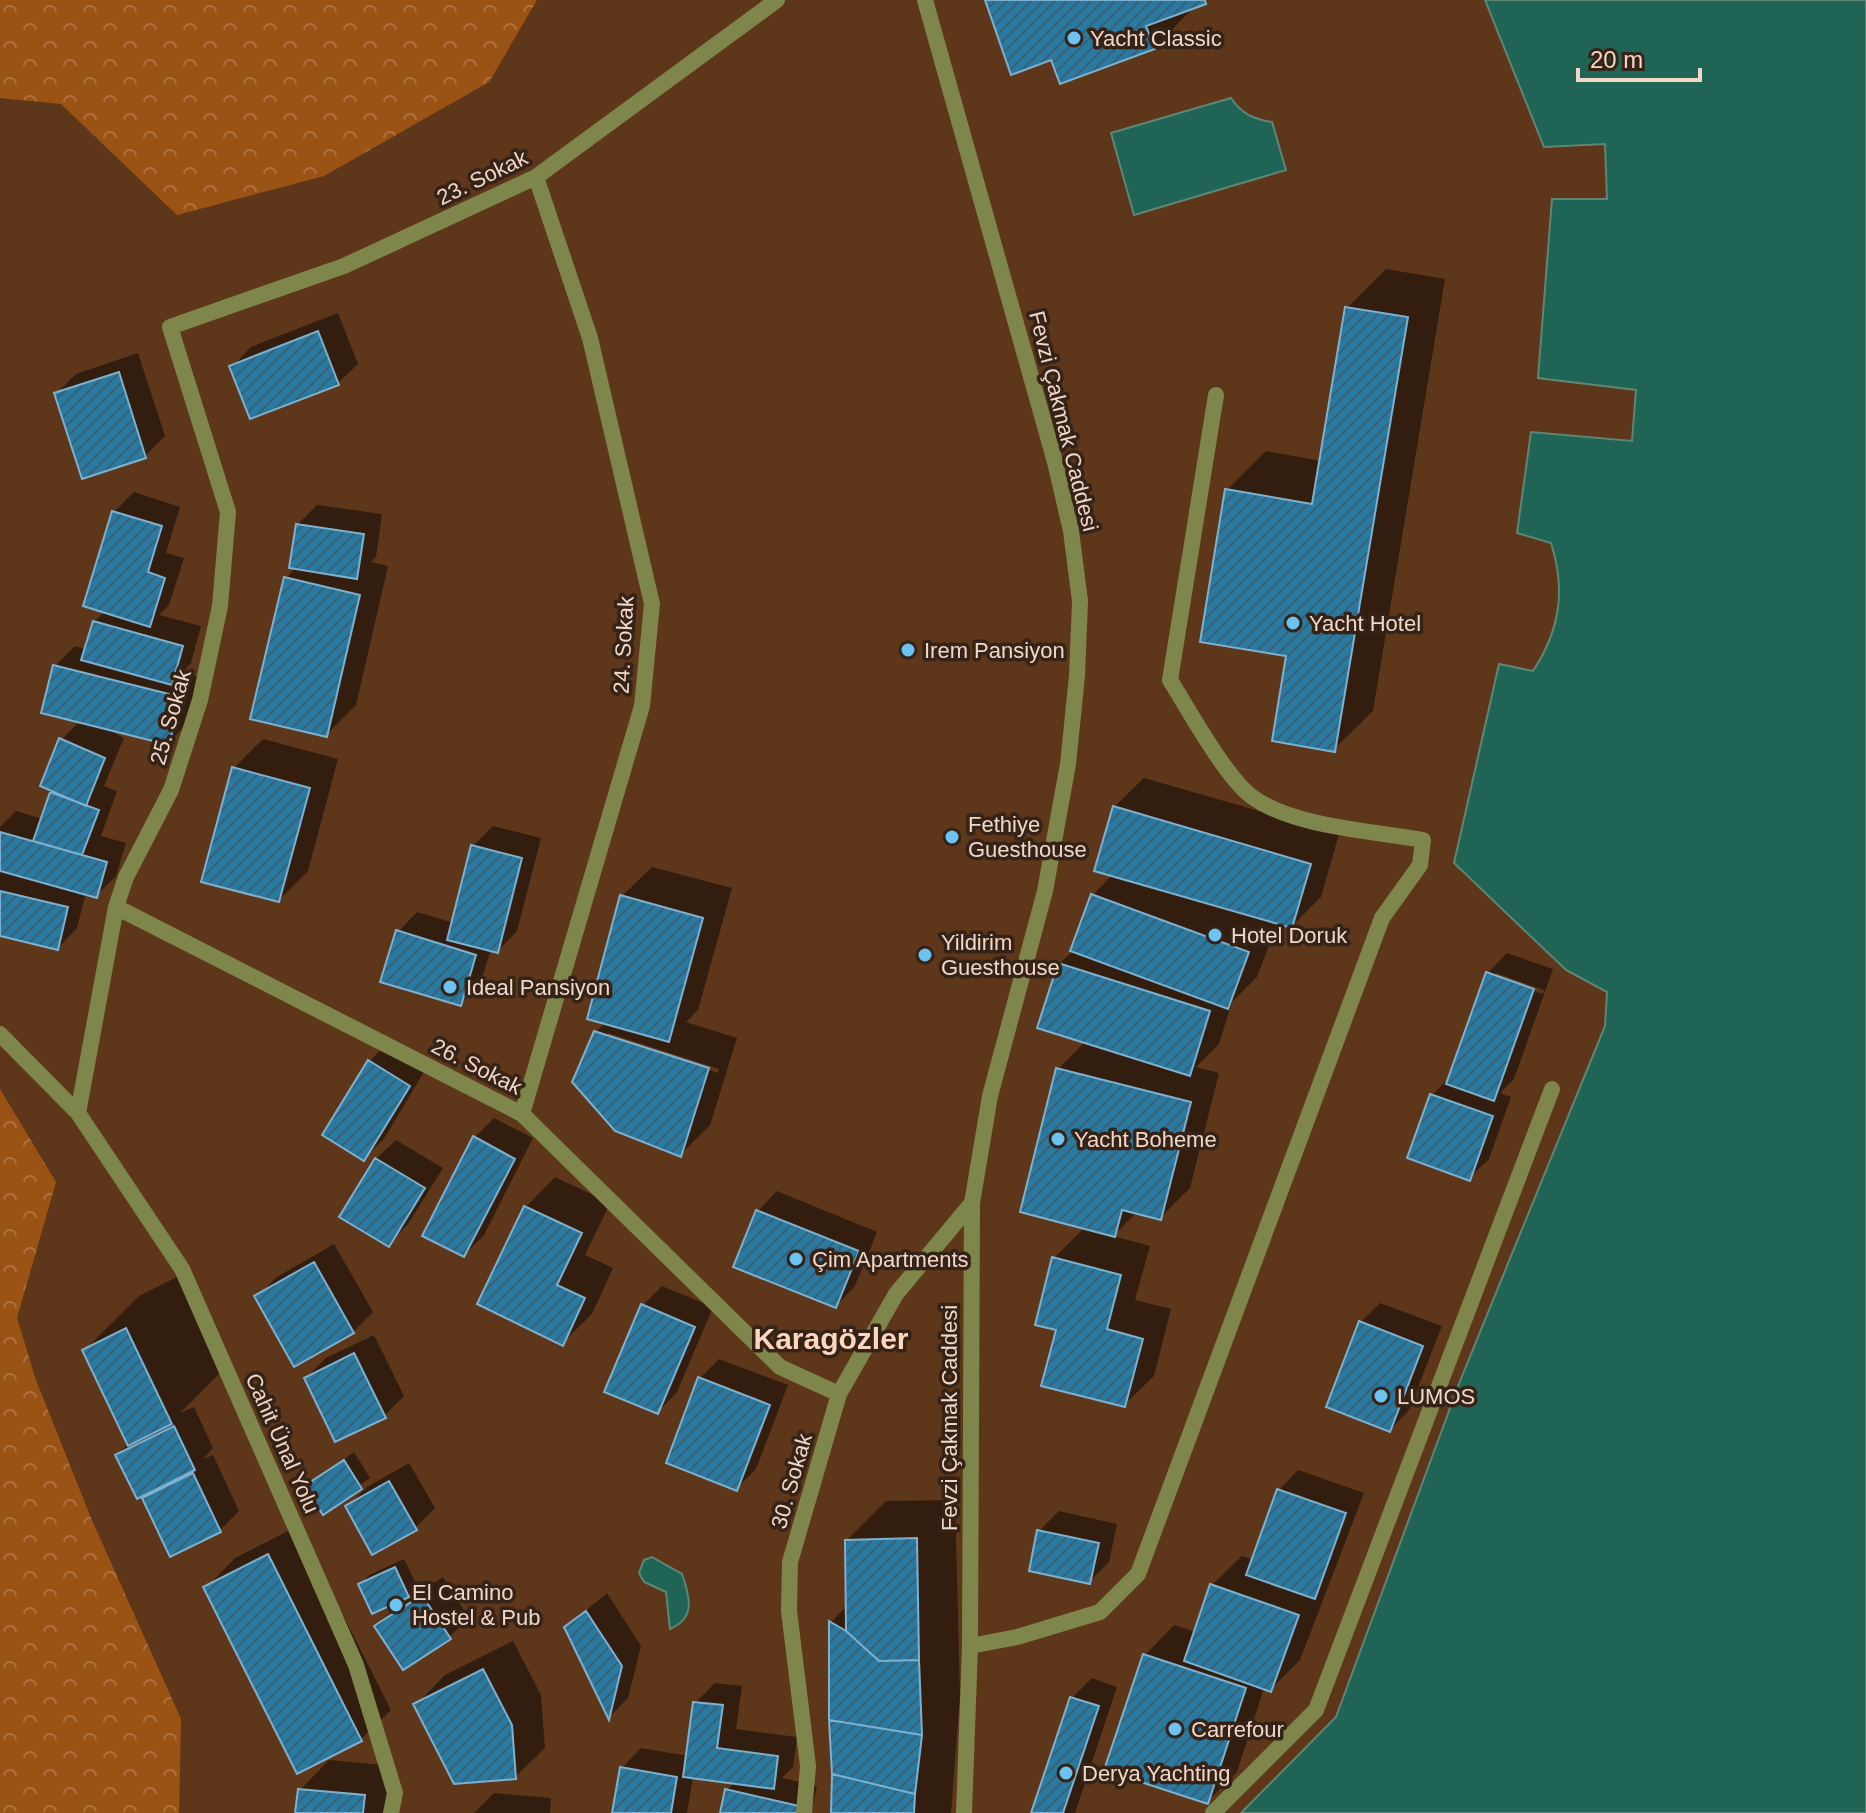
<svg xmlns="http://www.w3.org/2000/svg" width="1866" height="1813" viewBox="0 0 1866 1813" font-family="Arial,sans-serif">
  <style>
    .forest { fill: url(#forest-crowns) }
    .water { fill: #1f6454; stroke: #5e8677; stroke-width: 2 }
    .shadow { fill: #0007; fill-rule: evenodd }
    .building { fill: url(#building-hatch); stroke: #7eb1cf; stroke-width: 2 }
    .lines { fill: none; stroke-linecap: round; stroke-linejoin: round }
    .service { stroke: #7f864b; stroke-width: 16 }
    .minor { stroke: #7f864b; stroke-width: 16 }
    .tertiary { stroke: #7f864b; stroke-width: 16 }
    .poi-dot { fill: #6cc3f2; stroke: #362317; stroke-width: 3 }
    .labels { text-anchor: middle; stroke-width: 7; stroke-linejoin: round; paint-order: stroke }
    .poi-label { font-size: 22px; fill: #f0d7c8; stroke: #362317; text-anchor: start }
    .street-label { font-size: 22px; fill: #f0d7c8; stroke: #362317 }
    .district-label { font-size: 30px; font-weight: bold; fill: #fdd6bd; stroke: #362317 }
  </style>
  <defs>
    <pattern id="forest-crowns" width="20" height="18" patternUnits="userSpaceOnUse" patternTransform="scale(2)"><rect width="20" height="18" fill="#9b5215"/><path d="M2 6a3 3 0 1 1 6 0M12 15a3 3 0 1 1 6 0" fill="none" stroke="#ae7240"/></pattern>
    <pattern id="building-hatch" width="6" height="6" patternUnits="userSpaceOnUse" patternTransform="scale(2)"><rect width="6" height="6" fill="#2979a1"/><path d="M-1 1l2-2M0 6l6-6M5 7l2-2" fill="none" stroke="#356279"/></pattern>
  </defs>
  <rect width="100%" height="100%" fill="#5e371b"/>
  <path class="forest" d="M0,0H537L489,82L324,176L177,215L61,104L0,98Z
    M0,1089L56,1182L17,1318L36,1380L91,1518L181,1719L179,1813H0Z"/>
  <path class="water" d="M1485,0H1866V1813H1241L1336,1717L1460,1381L1605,1026L1607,992L1566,970L1454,863L1499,664L1533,671C1560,630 1566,590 1551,543L1517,533L1531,432L1632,441L1636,390L1538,378L1552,199H1607L1605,144L1544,147Z
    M1231,98C1242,114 1253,119 1272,122L1286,170L1134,215L1111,133Z
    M652,1557L682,1574C690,1597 696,1618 670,1629L666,1592L644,1582L639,1573L644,1560Z"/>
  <path class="shadow" d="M987,0H1207L1192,9L1154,48L1053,57Z
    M1386,269L1445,279L1373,711L1334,749L1227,490L1266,451L1322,461L1347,308Z
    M338,313L358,364L338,383L232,367L251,347Z
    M138,353L165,436L145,456L57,393L76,374Z
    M134,492L180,507L166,553L184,558L169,605L159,615L201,626L191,663L182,673L200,677L188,723L168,743L102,726L124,738L104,786L117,791L101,836L126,843L116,876L96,896L86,893L77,928L58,948L0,934V827L16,811L43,819L53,792L42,785L61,740L80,721L55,666L75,646L87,649L94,622L105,611L114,512Z
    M317,505L382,514L376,557L371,562L388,566L356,705L326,735L286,578L297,567L298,524Z
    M263,739L338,759L308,871L279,900L234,768Z
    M1144,778L1339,834L1321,897L1292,926L1278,922L1257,977L1232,1002L1219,1044L1196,1067L1219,1073L1190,1188L1160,1218L1137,1212L1113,1236L1150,1246L1135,1300L1171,1309L1154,1376L1124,1405L1054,1258L1085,1227L1058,1069L1086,1041L1059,964L1074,950L1093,895L1113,874L1114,807Z
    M493,826L541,838L517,931L498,951L491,949L480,984L461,1003L398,932L417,912L454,923L473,846Z
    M652,867L732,888L698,1010L686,1022L737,1038L710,1125L681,1154L596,1032L606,1022L622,896ZM608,1033L719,1069L718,1073L608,1038Z
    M1507,953L1553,969L1514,1079L1500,1093L1511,1097L1489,1159L1469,1178L1432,1095L1451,1076L1488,973ZM1496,973L1544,990L1543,994L1496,978Z
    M389,1041L428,1065L384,1139L364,1158L325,1134L370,1061Z
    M494,1118L533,1138L484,1235L464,1255L474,1138Z
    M396,1140L443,1168L408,1224L389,1244L376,1159Z
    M555,1177L610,1203L585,1255L613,1268L592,1314L562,1343L480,1304L526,1207Z
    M777,1191L877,1232L855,1286L836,1306L758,1211Z
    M334,1244L373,1312L353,1332L257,1297L277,1277Z
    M181,1275L226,1367L180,1413L194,1407L213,1448L203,1459L213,1455L239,1511L220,1530L144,1499L154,1489L117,1455L129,1443L85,1350L139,1296Z
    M662,1286L713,1307L677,1392L658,1412L643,1305Z
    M1380,1303L1442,1326L1409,1410L1390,1430L1360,1323Z
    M374,1335L404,1396L384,1416L306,1378L326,1358Z
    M719,1359L788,1385L756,1469L736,1489L700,1378Z
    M354,1452L370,1478L323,1512L307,1487Z
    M409,1463L435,1508L415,1528L347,1507L367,1487Z
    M1298,1470L1364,1493L1300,1660L1270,1690L1264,1688L1237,1772L1207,1802L1145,1655L1174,1625L1196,1632L1212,1585L1242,1556L1254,1560L1279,1490Z
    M955,1500L960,1695L951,1813H832L831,1622L848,1605L847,1540L886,1501Z
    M1059,1511L1117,1524L1109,1562L1089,1582L1039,1531Z
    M298,1526L391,1710L361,1739L298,1771L206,1588L235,1558Z
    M404,1559L417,1586L408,1595L360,1584L369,1575Z
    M443,1577L469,1618L449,1637L377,1626L396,1607Z
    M607,1593L641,1646L628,1698L610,1716L566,1627Z
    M513,1641L541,1695L545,1748L515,1777L416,1705L445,1675Z
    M1092,1678L1117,1687L1075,1813H1033L1072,1698Z
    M715,1683L742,1686L736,1729L797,1737L793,1767L782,1778L817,1786L811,1813H722L727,1790L735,1782L693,1777L687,1813H614L622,1768L641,1748L688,1756L695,1703Z
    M329,1760L394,1766L389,1813H297L300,1790Z
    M494,1793L551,1798L550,1813H474Z"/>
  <path class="building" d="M985,0H1205L1206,4L1146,26L1155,49L1060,84L1051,60L1011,75Z
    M1345,307L1408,317L1335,752L1272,741L1286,656L1200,642L1225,489L1312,504Z
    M318,331L339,385L250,419L229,366Z
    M119,372L146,458L82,479L54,393Z
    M112,511L162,526L148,572L165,578L150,627L83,606Z
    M296,524L364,534L357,579L289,568Z
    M284,577L360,595L327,737L250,719Z
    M93,621L183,646L172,685L81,660Z
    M53,665L181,697L169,745L41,713Z
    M59,738L105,758L86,806L40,786Z
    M232,767L310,788L279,902L201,882Z
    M50,792L99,810L82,855L33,841Z
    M1113,806L1311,864L1292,928L1094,871Z
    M0,832L107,862L97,898L0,871Z
    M471,845L522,858L498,953L447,940Z
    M0,891L68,907L58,950L0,936Z
    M1091,894L1249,952L1228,1009L1070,951Z
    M620,895L703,918L669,1042L587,1019Z
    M396,930L476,955L461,1006L380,982Z
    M1058,963L1210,1011L1190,1076L1037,1028Z
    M1486,972L1534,989L1494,1101L1446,1084Z
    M594,1031L709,1068L681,1157L615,1131L572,1082Z
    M368,1060L410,1086L364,1161L322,1135Z
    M1056,1068L1191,1102L1161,1220L1122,1210L1115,1237L1020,1212Z
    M1430,1094L1493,1116L1470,1181L1407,1158Z
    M473,1136L515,1159L464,1257L422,1236Z
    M375,1158L425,1188L389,1247L339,1217Z
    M524,1206L582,1233L557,1285L585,1298L563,1346L477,1304Z
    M756,1210L859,1251L836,1308L733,1267Z
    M1052,1257L1121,1275L1107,1329L1143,1339L1125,1407L1041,1386L1056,1330L1035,1325Z
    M314,1262L354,1333L294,1367L254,1296Z
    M641,1304L695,1327L658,1414L604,1392Z
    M1359,1321L1423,1346L1390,1432L1326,1407Z
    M126,1328L172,1424L128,1446L82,1350Z
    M354,1353L386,1418L335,1442L304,1378Z
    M698,1377L770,1405L737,1491L666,1463Z
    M174,1426L195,1470L137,1499L115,1455Z
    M344,1460L362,1489L323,1515L304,1486Z
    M193,1473L221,1532L170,1557L142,1498Z
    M389,1481L417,1530L372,1555L345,1506Z
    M1277,1489L1346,1513L1315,1599L1246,1575Z
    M1037,1530L1099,1543L1090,1584L1029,1571Z
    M917,1538L919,1660L879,1661L846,1631L845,1540Z
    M268,1554L362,1741L297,1774L203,1587Z
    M395,1567L409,1597L372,1614L358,1584Z
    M1210,1584L1299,1615L1271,1692L1184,1661Z
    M422,1595L451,1639L403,1670L374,1626Z
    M586,1611L622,1666L609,1720L564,1627Z
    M829,1621L846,1631L879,1661L919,1660L922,1735L829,1720Z
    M1143,1654L1246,1688L1208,1804L1104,1770Z
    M483,1669L512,1725L516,1779L454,1784L413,1704Z
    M1070,1697L1099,1706L1063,1813H1031Z
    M693,1702L723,1705L717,1748L778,1756L774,1789L683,1777Z
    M829,1720L922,1735L915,1794L832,1774Z
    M620,1767L677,1777L671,1813H612Z
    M832,1774L915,1794L914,1813H831Z
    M298,1789L365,1795L363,1813H295Z
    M725,1789L799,1806L797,1813H720Z"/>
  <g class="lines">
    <path class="service" d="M1216,395L1170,680C1188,709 1225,776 1251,796C1292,827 1373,831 1423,840L1420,865L1382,918
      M1213,1813L1316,1710L1552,1089"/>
    <path class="minor" d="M116,907L522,1114L780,1367L839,1394
      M0,1034L78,1113L182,1269L356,1665L395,1793L391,1813
      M78,1113L116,907L126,877L171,790L200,700L220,606L228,512L170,327L344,266L536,177L777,0
      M522,1114L642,706L652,604L590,338L536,177
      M970,1646L1017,1637L1100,1612L1138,1574L1382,918
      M804,1813L808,1766L789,1611L790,1562L839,1394L896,1294L972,1203"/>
    <path class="tertiary" d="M925,0L1055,462L1071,531L1080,601L1077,676L1068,764L1045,891L990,1096L972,1203L970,1646L964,1813"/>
  </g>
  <g class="poi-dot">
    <circle cx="1074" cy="38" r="8"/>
    <circle cx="1293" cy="623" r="8"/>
    <circle cx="908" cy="650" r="8"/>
    <circle cx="952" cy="837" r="8"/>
    <circle cx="1215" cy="935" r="8"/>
    <circle cx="925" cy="955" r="8"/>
    <circle cx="450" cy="987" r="8"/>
    <circle cx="1058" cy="1139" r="8"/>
    <circle cx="796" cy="1259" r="8"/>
    <circle cx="1381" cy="1396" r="8"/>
    <circle cx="396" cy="1605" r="8"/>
    <circle cx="1175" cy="1729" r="8"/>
    <circle cx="1066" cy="1773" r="8"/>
  </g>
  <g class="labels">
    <g class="poi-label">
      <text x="1090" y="46">Yacht Classic</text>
      <text x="1309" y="631">Yacht Hotel</text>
      <text x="924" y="658">Irem Pansiyon</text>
      <text x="968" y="832">Fethiye<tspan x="968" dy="25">Guesthouse</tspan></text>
      <text x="1231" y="943">Hotel Doruk</text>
      <text x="941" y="950">Yildirim<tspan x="941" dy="25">Guesthouse</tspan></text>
      <text x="466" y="995">Ideal Pansiyon</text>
      <text x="1074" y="1147">Yacht Boheme</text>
      <text x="812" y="1267">Çim Apartments</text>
      <text x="1397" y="1404">LUMOS</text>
      <text x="412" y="1600">El Camino<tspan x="412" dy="25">Hostel &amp; Pub</tspan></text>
      <text x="1191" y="1737">Carrefour</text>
      <text x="1082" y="1781">Derya Yachting</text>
    </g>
    <g class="street-label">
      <text transform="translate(482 177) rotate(-26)" y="8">23. Sokak</text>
      <text transform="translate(1064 421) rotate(76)" y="8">Fevzi Çakmak Caddesi</text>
      <text transform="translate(623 645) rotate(-87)" y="8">24. Sokak</text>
      <text transform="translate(170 717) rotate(-74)" y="8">25. Sokak</text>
      <text transform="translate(477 1066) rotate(27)" y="8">26. Sokak</text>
      <text transform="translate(949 1418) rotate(-90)" y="8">Fevzi Çakmak Caddesi</text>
      <text transform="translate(283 1443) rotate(66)" y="8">Cahit Ünal Yolu</text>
      <text transform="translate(791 1481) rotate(-74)" y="8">30. Sokak</text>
    </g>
    <g class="district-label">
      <text x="831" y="1349">Karagözler</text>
    </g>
  </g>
  <path d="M1578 68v12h122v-12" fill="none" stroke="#f0d7c8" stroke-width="4"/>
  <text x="1590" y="68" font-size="24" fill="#f0d7c8" stroke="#362317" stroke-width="6" paint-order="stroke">20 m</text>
</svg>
